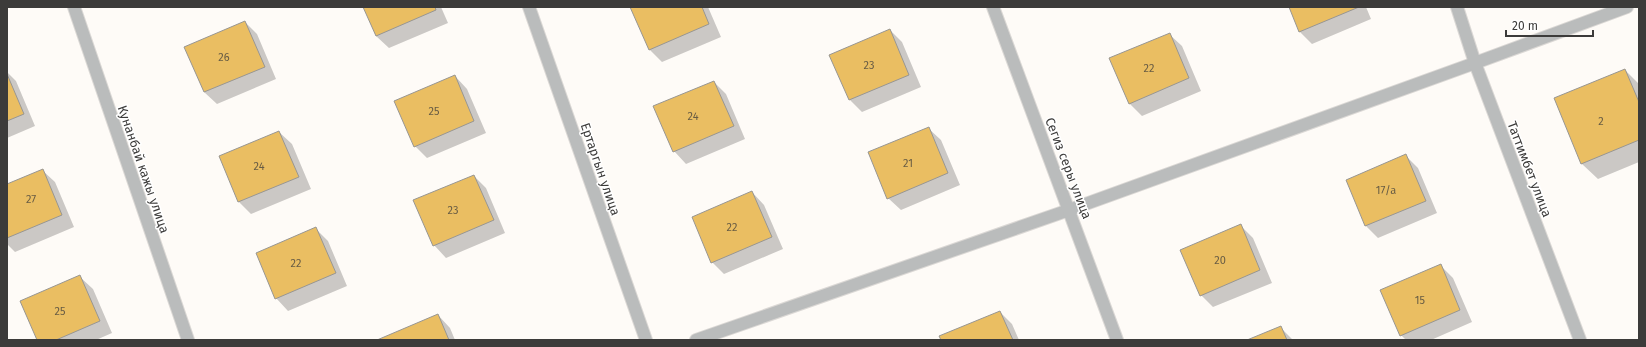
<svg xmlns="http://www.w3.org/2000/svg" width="1646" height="347" viewBox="0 0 1646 347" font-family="'Fira Sans',sans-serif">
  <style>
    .shadow { fill: #0003 }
    .building { fill: #eabe62; stroke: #989692 }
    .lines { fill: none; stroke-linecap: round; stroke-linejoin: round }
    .lane-casing { stroke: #dbd8d5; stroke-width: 14 }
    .street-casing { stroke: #dbd8d5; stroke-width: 14 }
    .lane { stroke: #babcbc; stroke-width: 12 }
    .street { stroke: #babcbc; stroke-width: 12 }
    .labels { text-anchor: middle; stroke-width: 3; stroke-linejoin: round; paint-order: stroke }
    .number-label { font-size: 11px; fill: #685c44 }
    .street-label { font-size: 13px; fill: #3c3b3a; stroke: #fff }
  </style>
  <rect width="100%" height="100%" fill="#fefbf7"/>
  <path class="shadow" d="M364,7H441L448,23L389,48L376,36Z
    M631,7H708L721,37L662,62L649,49Z
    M1290,7H1366L1371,19L1312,44L1300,32Z
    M245,22L257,34L276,79L217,104L204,92L185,47Z
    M890,30L902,42L921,87L862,112L850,100L830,55Z
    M1169,34L1182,46L1201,91L1142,116L1129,103Z
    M1625,70L1639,84V162L1598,179L1582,164L1555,99Z
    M7,72L16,81L35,126L7,138Z
    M455,76L467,89L486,133L427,158L415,146Z
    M714,82L726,94L745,139L686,164L674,151Z
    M928,128L941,140L960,185L901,210L888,198Z
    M279,132L292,144L311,189L251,214L239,202L220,157Z
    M1406,156L1418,168L1437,213L1378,238L1366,226L1347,181Z
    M42,170L55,182L74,227L15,252L7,244V185Z
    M474,176L486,188L505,233L446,258L434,245Z
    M752,192L764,205L783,249L724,274L712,262Z
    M1240,225L1253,238L1272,283L1213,307L1201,295Z
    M316,229L328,241L347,286L288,311L276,298Z
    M1441,266L1453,278L1472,322L1431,340H1406L1401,335Z
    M80,277L93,289L112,333L96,340H38Z
    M1000,312L1012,324L1019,340H942Z
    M438,315L450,328L455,340H380Z
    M1280,327L1293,340H1249Z"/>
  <path class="building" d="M363,7H435L436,10L376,36Z
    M630,7H702L709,24L649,50Z
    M1289,7H1359L1299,32Z
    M245,21L265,67L204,92L184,47Z
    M890,29L909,75L849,100L829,55Z
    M1170,33L1189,78L1129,104L1109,58Z
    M1625,69L1639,102V140L1581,164L1554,98Z
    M7,74L24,114L7,121Z
    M455,75L474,121L414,147L394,101Z
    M714,81L734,126L673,152L653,106Z
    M929,127L948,173L887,199L868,152Z
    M279,131L299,177L238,202L219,156Z
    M1406,154L1426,201L1365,226L1346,180Z
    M43,169L62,215L7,238V184Z
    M474,175L494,220L433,246L413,200Z
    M752,191L772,237L711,263L692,217Z
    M1241,224L1260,270L1200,296L1180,250Z
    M316,227L336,273L275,299L256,253Z
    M1441,264L1460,310L1400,336L1380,290Z
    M80,275L100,321L56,340H37L20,301Z
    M1000,311L1013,340H941L939,336Z
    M438,314L449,340H377Z
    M1281,326L1287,340H1247Z"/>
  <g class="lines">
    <g class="lane-casing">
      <path id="lane" d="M696,340L1069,210L1475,63"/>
    </g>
    <g class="street-casing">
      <path id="street" d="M74,7L188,340
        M529,7L646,340
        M993,7L1117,340
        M1457,7L1475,63L1580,340
        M1475,63L1627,7"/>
    </g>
    <use href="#lane" class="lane"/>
    <use href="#street" class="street"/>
  </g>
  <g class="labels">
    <g class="number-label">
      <text x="224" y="61">26</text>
      <text x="869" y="69">23</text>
      <text x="1149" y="72">22</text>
      <text x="434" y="115">25</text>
      <text x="693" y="120">24</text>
      <text x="1601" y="125">2</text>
      <text x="908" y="167">21</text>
      <text x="259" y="170">24</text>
      <text x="1386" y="194">17/a</text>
      <text x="31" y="203">27</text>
      <text x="453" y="214">23</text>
      <text x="732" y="231">22</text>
      <text x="1220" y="264">20</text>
      <text x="296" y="267">22</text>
      <text x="1420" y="304">15</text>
      <text x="60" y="315">25</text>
    </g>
    <g class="street-label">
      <text transform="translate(1069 168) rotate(69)" y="5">Сегиз серы улица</text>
      <text transform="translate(144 169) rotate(71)" y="5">Кунанбай кажы улица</text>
      <text transform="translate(601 169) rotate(71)" y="5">Ертаргын улица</text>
      <text transform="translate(1530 169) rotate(69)" y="5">Таттимбет улица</text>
    </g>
  </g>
  <rect width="1646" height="347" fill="none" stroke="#3c3b3a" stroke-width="16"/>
  <path d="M1506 30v6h87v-6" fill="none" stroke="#3c3b3a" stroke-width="2"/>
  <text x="1512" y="30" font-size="12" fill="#3c3b3a" stroke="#ffffff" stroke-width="3" paint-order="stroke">20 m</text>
</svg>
